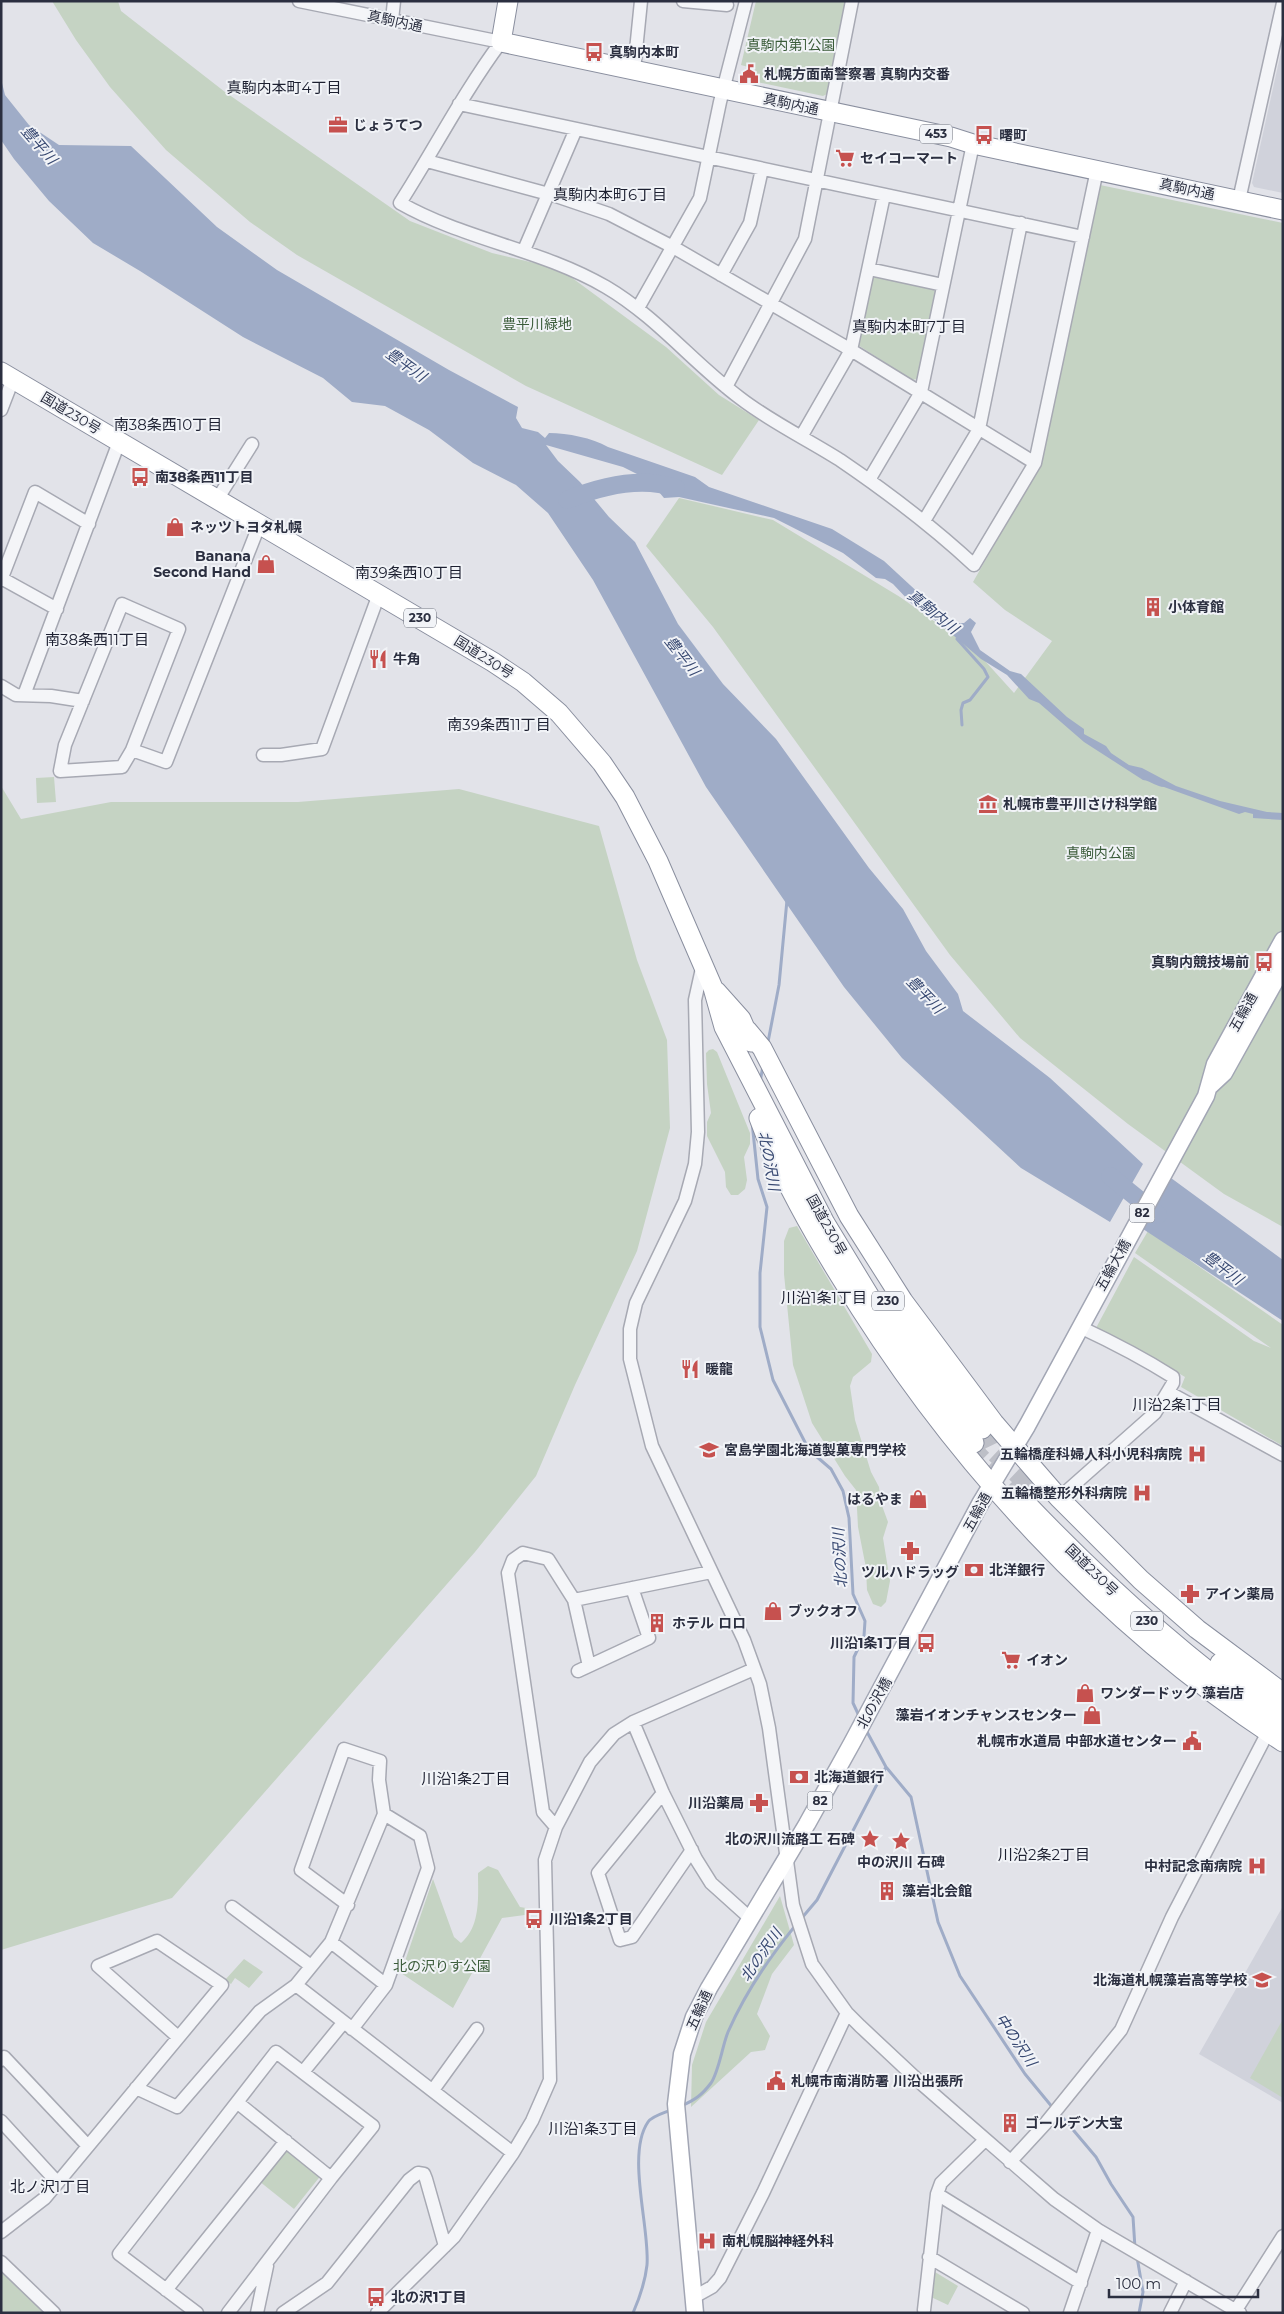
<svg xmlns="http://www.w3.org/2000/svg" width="1284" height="2314" viewBox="0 0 1284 2314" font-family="Montserrat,'Noto Sans JP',sans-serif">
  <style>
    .built { fill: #d0d2db }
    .green { fill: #c5d3c3 }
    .water { fill: #9facc7 }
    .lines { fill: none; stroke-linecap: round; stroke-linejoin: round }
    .stream { stroke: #9facc7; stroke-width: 3 }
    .river { stroke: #9facc7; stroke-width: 18 }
    .highway-tunnel { stroke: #bdbfc7; stroke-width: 19; stroke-dasharray: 19 9; stroke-linecap: butt }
    .minor-casing { stroke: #a7a9b3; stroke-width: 15 }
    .major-casing { stroke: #a2a6b4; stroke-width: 19 }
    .highway-casing { stroke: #8a8f9f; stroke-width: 21 }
    .minor { stroke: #f4f5f8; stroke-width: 12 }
    .major { stroke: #fff; stroke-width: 16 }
    .highway { stroke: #fff; stroke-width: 19 }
    .labels { text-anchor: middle; stroke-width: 4; stroke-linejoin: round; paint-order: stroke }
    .shield { fill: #f1f3f7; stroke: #666a77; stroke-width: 1 }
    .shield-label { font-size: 12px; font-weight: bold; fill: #2b2f40 }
    .street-label { font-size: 14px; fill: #2b2f40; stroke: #f1f3f7 }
    .park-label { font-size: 14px; fill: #3a5b39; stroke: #f1f3f7 }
    .poi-label { font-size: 14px; font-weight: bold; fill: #2b2f40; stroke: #f1f3f7; text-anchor: start }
    .neighbourhood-label { font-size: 15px; fill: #1d2031; stroke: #f1f3f7 }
    .water-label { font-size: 15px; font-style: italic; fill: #374871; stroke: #f1f3f7 }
  </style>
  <rect width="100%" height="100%" fill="#e2e3e9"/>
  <path class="built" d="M1283,43V193L1254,187L1252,183Z
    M1283,1906V2103L1199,2054Z"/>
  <path class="green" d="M52,1H118L121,11L225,92L410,221L492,253L560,269L666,347L719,395L759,420L722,475L526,386L297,255L250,222L166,150L110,87L76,40Z
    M756,1H846L827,94L823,96L752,81L755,69L741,65Z
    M1100,185L1283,223V1227L1224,1194L1128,1124L1020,1038L950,955L713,627L646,546L679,498L773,520L900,597L976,651L1014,693L1052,641L1005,610L973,582L1040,465Z
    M874,276L932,288L935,291L917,379L912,380L858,345L871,278Z
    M54,777L56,802L37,803L36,778Z
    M1,786L21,819L111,802H298L459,789L599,826L637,960L667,1040L670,1128L637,1251L575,1385L536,1476L475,1552L172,1898L1,1950Z
    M713,1049L717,1052L750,1133V1144L744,1157L747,1180L745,1189L738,1195H731L726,1187L725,1172L707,1136V1122L711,1113L707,1084L706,1053L709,1050Z
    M797,1226L872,1354L871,1362L853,1377L850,1386L855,1420L871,1472L879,1487L881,1503L888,1522L883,1538L890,1581L886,1602L881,1607L873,1604L867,1590L866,1568L858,1527L856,1490L845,1476L812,1423L793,1365L784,1274V1241L789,1228Z
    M1148,1231L1283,1325V1446L1181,1387L1185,1377L1135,1347L1096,1328L1134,1257L1254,1341L1271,1348L1135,1253Z
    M488,1866L498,1870L520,1907L532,1909V1914L502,1918L453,2008L401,1973L433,1879L454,1937L461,1943C481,1926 478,1897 478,1873Z
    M780,1896L794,1945L772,1974L757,2014L770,2036L765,2050L751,2052L691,2107L692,2065L706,2022Z
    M244,1959L263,1972L249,1988L235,1978L231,1984L225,1980Z
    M1283,2019V2098L1250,2078Z
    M286,2147L322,2174L294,2209L259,2181Z
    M1,2270L44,2313H1Z
    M935,2272L958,2286L948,2305L931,2297Z"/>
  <path class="water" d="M1,79L5,95L29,125L59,145L131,146L217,227L277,270L449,370L518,407L516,418L522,428L538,432L545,438L549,433C568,433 592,438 608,447L695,477L709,487L832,529L884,561L936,609L956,623H964L970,618L976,623L971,632L980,650L1010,671L1021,674L1067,717L1084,729V734L1106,746L1111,753L1129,765L1142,768L1176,786L1220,801L1267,812L1283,813V820L1253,818V814L1245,812L1239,814L1164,787C1157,787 1151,781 1143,780L1084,742L1039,703L1029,699L1007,675L981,659L940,624L911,603L893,584L885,579L876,578L843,553L774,518L679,497L664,498L649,480L623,467L546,445L558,461L580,482L609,517L635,542L678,624L723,684L776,739L869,868L903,909L926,951L958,994L963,1011L1050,1078L1143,1164L1110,1222L1021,1168L902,1058L844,987L706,787L593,580L548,513L516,485L473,463L429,430L385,406L352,402L323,378L243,337L140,271L93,243L49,201L14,159L1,140Z
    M1171,1178L1283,1260V1321L1143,1229Z"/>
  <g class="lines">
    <path class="stream" d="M957,639L984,669L988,677L970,700L963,703L961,710L962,725
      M768,1042L779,985L787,900
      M760,1082L763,1066
      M752,1122L758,1179L767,1207L760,1273V1327L773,1380L809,1450L831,1469L843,1491L849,1518L853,1594L865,1621L864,1636L854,1657L853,1703L860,1718
      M866,1730L886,1767L911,1797L938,1922L960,1976L1025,2074L1053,2108
      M801,1919L817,1900L886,1767
      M681,2106C695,2100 702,2095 711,2083C719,2071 722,2047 728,2032C745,1993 768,1959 795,1926
      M1058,2112L1096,2157L1111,2184L1133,2217L1135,2248
      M1137,2257L1143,2292L1139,2313
      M633,2313C640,2297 645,2283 647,2265C650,2228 626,2154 648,2122C652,2116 664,2113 671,2110"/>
    <path class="river" d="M567,500C601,486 640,476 676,488
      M1110,1176L1158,1215"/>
    <path class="highway-tunnel" d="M982,1429L992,1450L1031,1487
      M974,1443L977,1454L1024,1501"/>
    <g class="minor-casing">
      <path id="minor" d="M299,1L501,42C463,93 434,150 400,203C465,240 541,249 606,287C657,317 693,363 740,398C771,422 807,439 840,460C887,492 932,526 974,565L1035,463L1097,170
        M683,1L727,5
        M392,20L394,1
        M634,70L641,1
        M459,104L1083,237
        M427,161L556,196L609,214L673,247L851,350L1035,463
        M1239,200L1283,3
        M524,250L576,129
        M869,269L943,285
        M721,275L750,223L762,169
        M638,308L700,198L720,102L746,1
        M726,387L805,239L852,1
        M1,410L13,379
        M801,437L851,350L884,195
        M869,480L921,392L973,144
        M218,498L252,444
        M924,521L979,429L1021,223
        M1,578L57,609
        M1,580L35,492L89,524
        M122,604L179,629L132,750L122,767L60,771L65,745Z
        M1,686L16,695L51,696L83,701
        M24,695L119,442
        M132,750L166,762L260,523
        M263,755H281L322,749L379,594
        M703,964L695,1000L698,1132L695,1164L685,1201L636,1303L630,1329V1359L652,1446L744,1640L760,1684L769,1728L793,1905L812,1964L847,2013L860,2026L923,2085L1054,2199L1098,2230L1240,2313
        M1168,1392L1283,1455
        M1059,1498L1155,1413L1173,1383V1377C1143,1358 1112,1342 1080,1327
        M574,1600L589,1666
        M578,1671L649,1638L632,1588
        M633,1722L663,1793L696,1859L711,1883L751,1919
        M663,1793L598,1873L620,1940L632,1937L692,1850
        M384,1814L331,1942L296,1985L513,2153
        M556,1827L543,1812L508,1573L513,1560L523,1553L548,1559L574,1600L711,1572
        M348,1905L301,1870L344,1749L380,1761L379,1780L384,1814L420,1836L428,1868L386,1985L352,2029
        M232,1907L311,1966
        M331,1942L386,1985
        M1,2060L4,2057L87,2145
        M303,2072L343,2023
        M136,2088L177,2107L260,2011L296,1985
        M433,2090L477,2029
        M238,2103L331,2178
        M1,2121L57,2182
        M1010,2162L1045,2124L1121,2030L1172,1917L1268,1732
        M937,2194L1081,2283
        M1,2232L45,2198L222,1985L157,1941L98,1966L178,2037
        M929,2257L1023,2313
        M1,2262L54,2313
        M166,2290L286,2141
        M694,2297L712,2287L720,2278L763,2193L847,2013
        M924,2310L937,2194L941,2183L985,2140
        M197,2313L119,2254L276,2052L373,2126L331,2178L228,2313
        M257,2313L267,2266
        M283,2313L327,2283L409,2180L418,2173L424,2174L426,2179L445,2246
        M377,2313L454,2237L513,2153L532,2121L550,2080L545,1860L556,1827L590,1762L614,1734L633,1722L754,1669
        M1070,2313L1098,2230
        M1170,2313L1186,2281
        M1234,2313L1283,2236"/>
    </g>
    <g class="major-casing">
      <path id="major" d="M1209,1087L1224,1073L1283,967
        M695,2313L676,2104L682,2054L694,2017L709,1988L807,1824L852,1743L980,1504L1027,1426L1206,1096L1215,1064L1283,940"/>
    </g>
    <g class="highway-casing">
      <path id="highway" d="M508,1L501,42L951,137L973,144L1283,210
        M1,372L493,662L523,682L559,713L602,763L625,797L658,861L713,988L724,1027L825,1223L895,1338L974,1443
        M716,991L741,1019L751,1042
        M747,1030L762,1048L849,1216L903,1301L994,1423L1059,1498L1141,1580L1197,1629L1283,1693
        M759,1118C779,1173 809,1226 840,1276C951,1459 1103,1625 1283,1742
        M892,1306L938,1374L982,1429
        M1024,1501C1103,1584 1188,1661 1283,1727
        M1220,1663L1283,1709"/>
    </g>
    <use href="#minor" class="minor"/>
    <use href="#major" class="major"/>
    <use href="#highway" class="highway"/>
  </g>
  <defs>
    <g id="bus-bare" transform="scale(1.5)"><path d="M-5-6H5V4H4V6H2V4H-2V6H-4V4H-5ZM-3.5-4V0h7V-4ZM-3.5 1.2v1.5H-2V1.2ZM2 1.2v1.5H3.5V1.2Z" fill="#c6514f" stroke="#f1f3f7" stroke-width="2.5" paint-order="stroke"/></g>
    <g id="civic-bare" transform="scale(1.5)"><path d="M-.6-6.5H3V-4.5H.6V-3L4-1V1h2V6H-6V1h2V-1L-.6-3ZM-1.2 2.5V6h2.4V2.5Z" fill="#c6514f" stroke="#f1f3f7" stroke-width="2.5" paint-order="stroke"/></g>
    <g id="office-bare" transform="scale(1.5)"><path d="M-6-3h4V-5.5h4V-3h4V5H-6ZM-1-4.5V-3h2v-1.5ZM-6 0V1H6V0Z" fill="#c6514f" stroke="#f1f3f7" stroke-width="2.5" paint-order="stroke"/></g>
    <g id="supermarket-bare" transform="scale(1.5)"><path d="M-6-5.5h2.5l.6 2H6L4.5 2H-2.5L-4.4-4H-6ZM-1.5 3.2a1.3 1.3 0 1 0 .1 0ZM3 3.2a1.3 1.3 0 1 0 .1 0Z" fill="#c6514f" stroke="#f1f3f7" stroke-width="2.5" paint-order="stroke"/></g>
    <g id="shop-bare" transform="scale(1.5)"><path d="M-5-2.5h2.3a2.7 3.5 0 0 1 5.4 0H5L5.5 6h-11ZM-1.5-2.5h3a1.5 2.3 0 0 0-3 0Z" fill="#c6514f" stroke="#f1f3f7" stroke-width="2.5" paint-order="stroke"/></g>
    <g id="building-bare" transform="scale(1.5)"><path d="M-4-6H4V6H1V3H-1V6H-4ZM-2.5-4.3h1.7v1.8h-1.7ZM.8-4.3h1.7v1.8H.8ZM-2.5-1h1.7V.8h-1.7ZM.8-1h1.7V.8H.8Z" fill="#c6514f" stroke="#f1f3f7" stroke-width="2.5" paint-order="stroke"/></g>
    <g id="restaurant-bare" transform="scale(1.5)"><path d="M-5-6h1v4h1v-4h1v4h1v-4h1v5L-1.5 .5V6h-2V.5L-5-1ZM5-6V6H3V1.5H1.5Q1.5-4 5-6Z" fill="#c6514f" stroke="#f1f3f7" stroke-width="2.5" paint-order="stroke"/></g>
    <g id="museum-bare" transform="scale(1.5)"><path d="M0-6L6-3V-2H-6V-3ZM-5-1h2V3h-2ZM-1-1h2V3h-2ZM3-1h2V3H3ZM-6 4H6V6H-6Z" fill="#c6514f" stroke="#f1f3f7" stroke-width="2.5" paint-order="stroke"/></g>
    <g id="university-bare" transform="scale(1.5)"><path d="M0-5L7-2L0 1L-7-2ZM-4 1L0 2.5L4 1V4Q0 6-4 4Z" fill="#c6514f" stroke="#f1f3f7" stroke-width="2.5" paint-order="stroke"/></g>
    <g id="hospital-bare" transform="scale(1.5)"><path d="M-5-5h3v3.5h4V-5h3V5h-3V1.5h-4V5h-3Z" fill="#c6514f" stroke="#f1f3f7" stroke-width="2.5" paint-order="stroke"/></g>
    <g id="pharmacy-bare" transform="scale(1.5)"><path d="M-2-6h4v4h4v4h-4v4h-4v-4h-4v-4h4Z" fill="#c6514f" stroke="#f1f3f7" stroke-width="2.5" paint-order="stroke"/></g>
    <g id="bank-bare" transform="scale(1.5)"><path d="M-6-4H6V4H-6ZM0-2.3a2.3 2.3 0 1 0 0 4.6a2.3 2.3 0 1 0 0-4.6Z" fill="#c6514f" stroke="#f1f3f7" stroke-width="2.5" paint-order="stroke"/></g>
    <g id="sight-bare" transform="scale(1.5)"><path d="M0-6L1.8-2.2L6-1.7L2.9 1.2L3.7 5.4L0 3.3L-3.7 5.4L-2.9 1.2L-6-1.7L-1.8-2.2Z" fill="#c6514f" stroke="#f1f3f7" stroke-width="2.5" paint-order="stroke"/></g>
    <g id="school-bare" transform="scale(1.5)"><path d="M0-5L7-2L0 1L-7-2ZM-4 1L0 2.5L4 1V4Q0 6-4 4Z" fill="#c6514f" stroke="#f1f3f7" stroke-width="2.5" paint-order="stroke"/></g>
  </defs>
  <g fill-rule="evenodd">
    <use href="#bus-bare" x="594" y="52"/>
    <use href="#civic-bare" x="749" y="74"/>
    <use href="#office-bare" x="338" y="125"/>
    <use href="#bus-bare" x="984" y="135"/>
    <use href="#supermarket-bare" x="845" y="158"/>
    <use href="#bus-bare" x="140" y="477"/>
    <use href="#shop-bare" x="175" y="527"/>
    <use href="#shop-bare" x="266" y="564"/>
    <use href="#building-bare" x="1153" y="607"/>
    <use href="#restaurant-bare" x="378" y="659"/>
    <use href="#museum-bare" x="988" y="804"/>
    <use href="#bus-bare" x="1264" y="962"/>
    <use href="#restaurant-bare" x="690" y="1369"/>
    <use href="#university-bare" x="709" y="1450"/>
    <use href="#hospital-bare" x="1197" y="1454"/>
    <use href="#hospital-bare" x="1142" y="1493"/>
    <use href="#shop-bare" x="918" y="1499"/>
    <use href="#pharmacy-bare" x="910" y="1551"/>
    <use href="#bank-bare" x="974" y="1570"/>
    <use href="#pharmacy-bare" x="1190" y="1594"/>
    <use href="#shop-bare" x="773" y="1611"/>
    <use href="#building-bare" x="657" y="1623"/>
    <use href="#bus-bare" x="926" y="1643"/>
    <use href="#supermarket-bare" x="1011" y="1660"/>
    <use href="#shop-bare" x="1085" y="1693"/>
    <use href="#shop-bare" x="1092" y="1715"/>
    <use href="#civic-bare" x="1192" y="1741"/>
    <use href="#bank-bare" x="799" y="1777"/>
    <use href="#pharmacy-bare" x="759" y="1803"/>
    <use href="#sight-bare" x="870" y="1839"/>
    <use href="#sight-bare" x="901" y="1841"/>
    <use href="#hospital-bare" x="1257" y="1866"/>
    <use href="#building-bare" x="887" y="1891"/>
    <use href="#bus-bare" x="534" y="1919"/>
    <use href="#school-bare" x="1262" y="1980"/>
    <use href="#civic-bare" x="776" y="2081"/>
    <use href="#building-bare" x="1010" y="2123"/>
    <use href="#hospital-bare" x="707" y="2241"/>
    <use href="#bus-bare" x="376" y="2297"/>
  </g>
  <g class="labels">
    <g class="shield">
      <rect x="920" y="124.5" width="32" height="19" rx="4"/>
      <rect x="404" y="608.5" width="32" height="19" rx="4"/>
      <rect x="1129.5" y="1203.5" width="25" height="19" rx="4"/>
      <rect x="872" y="1291.5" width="32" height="19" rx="4"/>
      <rect x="1131" y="1611.5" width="32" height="19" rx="4"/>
      <rect x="807.5" y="1791.5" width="25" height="19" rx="4"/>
    </g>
    <g class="shield-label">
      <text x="936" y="138">453</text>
      <text x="420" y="622">230</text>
      <text x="1142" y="1217">82</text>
      <text x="888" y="1305">230</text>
      <text x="1147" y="1625">230</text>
      <text x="820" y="1805">82</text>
    </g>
    <g class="street-label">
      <text transform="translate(395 21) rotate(12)" y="5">真駒内通</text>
      <text transform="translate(791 104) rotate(12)" y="5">真駒内通</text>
      <text transform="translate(1187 189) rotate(12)" y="5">真駒内通</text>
      <text transform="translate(71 413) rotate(31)" y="5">国道230号</text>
      <text transform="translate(484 657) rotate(32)" y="5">国道230号</text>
      <text transform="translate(1243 1012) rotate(-61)" y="5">五輪通</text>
      <text transform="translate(827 1225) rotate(61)" y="5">国道230号</text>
      <text transform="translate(1113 1265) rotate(-61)" y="5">五輪大橋</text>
      <text transform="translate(977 1512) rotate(-61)" y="5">五輪通</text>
      <text transform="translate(1092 1570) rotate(44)" y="5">国道230号</text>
      <text transform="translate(874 1703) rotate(-61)" y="5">北の沢橋</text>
      <text transform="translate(699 2010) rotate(-66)" y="5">五輪通</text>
    </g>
    <g class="park-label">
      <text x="791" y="50">真駒内第1公園</text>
      <text x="537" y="329">豊平川緑地</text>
      <text x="1101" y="858">真駒内公園</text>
      <text x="442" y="1971">北の沢りす公園</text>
    </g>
    <g class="poi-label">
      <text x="609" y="57">真駒内本町</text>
      <text x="764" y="79">札幌方面南警察署 真駒内交番</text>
      <text x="353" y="130">じょうてつ</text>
      <text x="999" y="140">曙町</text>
      <text x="860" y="163">セイコーマート</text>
      <text x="155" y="482">南38条西11丁目</text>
      <text x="190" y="532">ネッツトヨタ札幌</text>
      <text x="251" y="561" text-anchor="end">Banana<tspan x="251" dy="16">Second Hand</tspan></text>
      <text x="1168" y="612">小体育館</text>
      <text x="393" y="664">牛角</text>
      <text x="1003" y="809">札幌市豊平川さけ科学館</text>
      <text x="1249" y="967" text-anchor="end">真駒内競技場前</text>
      <text x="705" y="1374">暖龍</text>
      <text x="724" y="1455">宮島学園北海道製菓専門学校</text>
      <text x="1182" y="1459" text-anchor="end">五輪橋産科婦人科小児科病院</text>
      <text x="1127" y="1498" text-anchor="end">五輪橋整形外科病院</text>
      <text x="903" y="1504" text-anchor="end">はるやま</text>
      <text x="989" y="1575">北洋銀行</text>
      <text x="910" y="1577" text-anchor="middle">ツルハドラッグ</text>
      <text x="1205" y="1599">アイン薬局</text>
      <text x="788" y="1616">ブックオフ</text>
      <text x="672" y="1628">ホテル ロロ</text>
      <text x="911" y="1648" text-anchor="end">川沿1条1丁目</text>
      <text x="1026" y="1665">イオン</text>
      <text x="1100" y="1698">ワンダードック 藻岩店</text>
      <text x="1077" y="1720" text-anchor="end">藻岩イオンチャンスセンター</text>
      <text x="1177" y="1746" text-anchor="end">札幌市水道局 中部水道センター</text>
      <text x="814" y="1782">北海道銀行</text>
      <text x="744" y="1808" text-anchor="end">川沿薬局</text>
      <text x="855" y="1844" text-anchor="end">北の沢川流路工 石碑</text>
      <text x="901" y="1867" text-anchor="middle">中の沢川 石碑</text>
      <text x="1242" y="1871" text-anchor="end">中村記念南病院</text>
      <text x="902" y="1896">藻岩北会館</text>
      <text x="549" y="1924">川沿1条2丁目</text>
      <text x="1247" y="1985" text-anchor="end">北海道札幌藻岩高等学校</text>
      <text x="791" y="2086">札幌市南消防署 川沿出張所</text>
      <text x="1025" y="2128">ゴールデン大宝</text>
      <text x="722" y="2246">南札幌脳神経外科</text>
      <text x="391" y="2302">北の沢1丁目</text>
    </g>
    <g class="neighbourhood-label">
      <text x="284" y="93">真駒内本町4丁目</text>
      <text x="610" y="200">真駒内本町6丁目</text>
      <text x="909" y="332">真駒内本町7丁目</text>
      <text x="168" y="430">南38条西10丁目</text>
      <text x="409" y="578">南39条西10丁目</text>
      <text x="97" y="645">南38条西11丁目</text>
      <text x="499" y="730">南39条西11丁目</text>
      <text x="824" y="1303">川沿1条1丁目</text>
      <text x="1177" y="1410">川沿2条1丁目</text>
      <text x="466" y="1784">川沿1条2丁目</text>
      <text x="1044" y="1860">川沿2条2丁目</text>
      <text x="593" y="2134">川沿1条3丁目</text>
      <text x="50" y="2192">北ノ沢1丁目</text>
    </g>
    <g class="water-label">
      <text transform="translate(39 145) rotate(49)" y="5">豊平川</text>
      <text transform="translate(406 365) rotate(36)" y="5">豊平川</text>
      <text transform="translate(933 612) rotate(39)" y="5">真駒内川</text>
      <text transform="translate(682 656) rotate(52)" y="5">豊平川</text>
      <text transform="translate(925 995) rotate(46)" y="5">豊平川</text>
      <text transform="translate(769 1161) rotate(80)" y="5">北の沢川</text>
      <text transform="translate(1223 1268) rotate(37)" y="5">豊平川</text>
      <text transform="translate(840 1558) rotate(-93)" y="5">北の沢川</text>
      <text transform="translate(761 1955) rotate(-55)" y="5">北の沢川</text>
      <text transform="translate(1016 2040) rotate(56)" y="5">中の沢川</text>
    </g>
  </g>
  <rect width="1284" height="2314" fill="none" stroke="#2b2f40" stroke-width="5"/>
  <path d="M1109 2289v8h149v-8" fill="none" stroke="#2b2f40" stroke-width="2.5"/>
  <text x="1116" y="2289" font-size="15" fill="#2b2f40" stroke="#f1f3f7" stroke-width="4" paint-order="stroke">100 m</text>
</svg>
